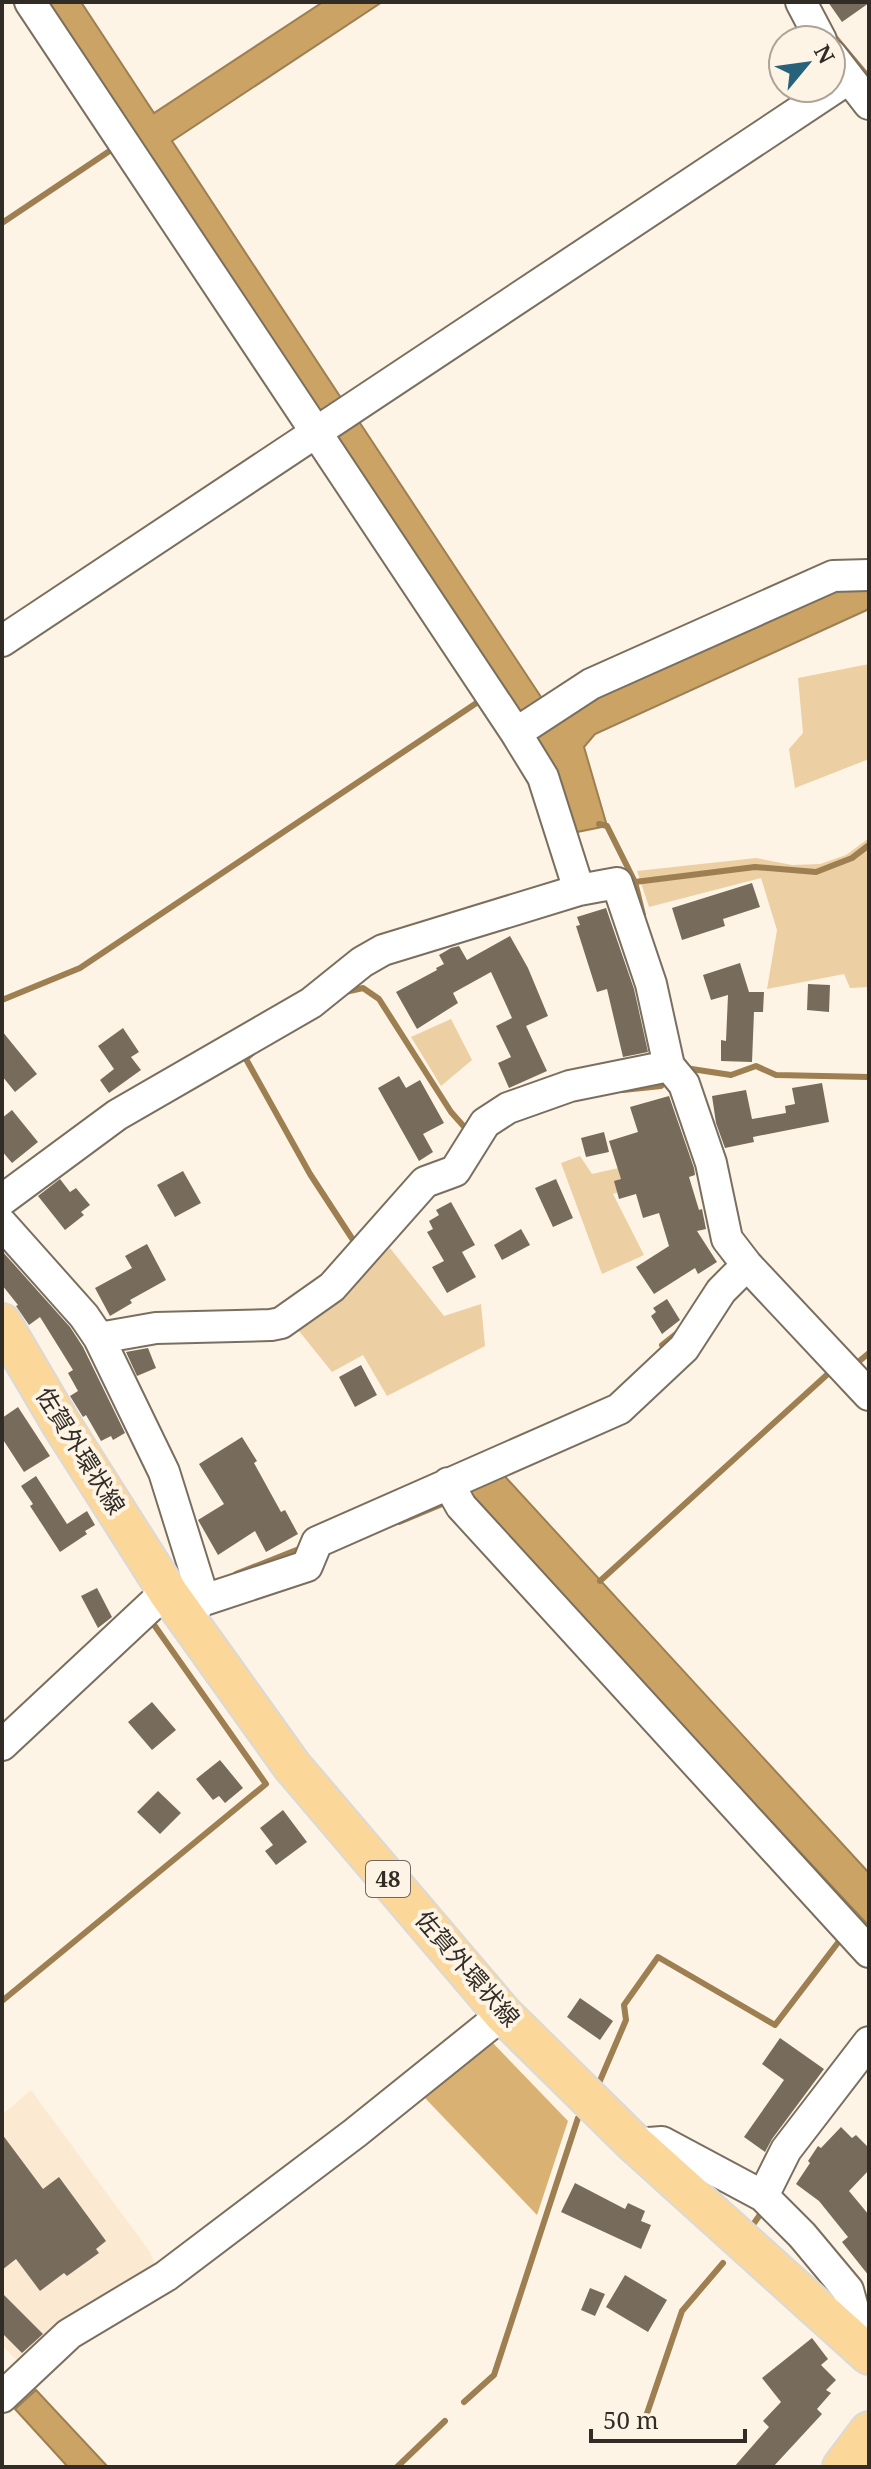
<svg xmlns="http://www.w3.org/2000/svg" width="871" height="2469" viewBox="0 0 871 2469" font-family="'Noto Serif','Noto Sans JP',serif">
  <style>
    .built { fill: #fbead1 }
    .green { fill: #edcfa4 }
    .forest { fill: #d9b172 }
    .water { fill: #cba365; stroke: #9d7f52; stroke-width: 2 }
    .lines { fill: none; stroke-linecap: round; stroke-linejoin: round }
    .stream { stroke: #9d7f52; stroke-width: 6 }
    .building { fill: #776c5c }
    .minor-casing { stroke: #7a6f5f; stroke-width: 34 }
    .major-casing { stroke: #dad9d8; stroke-width: 42 }
    .minor { stroke: #fff; stroke-width: 30 }
    .major { stroke: #fcd79a; stroke-width: 38 }
    .labels { text-anchor: middle; stroke-width: 8; stroke-linejoin: round; paint-order: stroke }
    .shield { fill: #fef4e5; stroke: #6e685f; stroke-width: 2 }
    .shield-label { font-size: 22px; font-weight: bold; fill: #312c25 }
    .street-label { font-size: 24px; fill: #312c25; stroke: #fef4e5 }
  </style>
  <rect width="100%" height="100%" fill="#fef4e5"/>
  <path class="built" d="M31,2090L150,2252L157,2270L22,2366L2,2345V2115Z"/>
  <path class="green" d="M869,664V759L795,788L789,749L803,733L798,678Z
    M869,838V987L850,988L844,974L767,989L777,930L761,878L649,907L637,871L756,858L792,865L820,864L846,855Z
    M451,1019L472,1060L441,1086L411,1037Z
    M580,1156L592,1174L650,1161L655,1180L613,1194L644,1255L602,1274L561,1163Z
    M390,1248L444,1316L481,1304L485,1346L387,1396L363,1355L332,1372L299,1331Z"/>
  <path class="forest" d="M491,2041L568,2121L537,2215L424,2097Z"/>
  <path class="water" d="M37,2H81L154,113L323,2H382L172,141L343,401L316,418Z
    M356,417L543,700L517,718L329,435Z
    M869,588V609L595,734L584,747L607,826L572,833L530,738L597,691L836,589Z
    M499,1470L869,1873V1926L469,1498L470,1483Z
    M36,2390L108,2467H68L15,2409Z"/>
  <g class="lines">
    <path class="stream" d="M832,34L869,78
      M2,223L117,146
      M599,824L607,826L635,882L643,915
      M635,882L755,867L816,872L852,858L869,845
      M345,992L363,988L379,999L451,1112L467,1130
      M2,1000L80,968L478,702
      M252,1053L246,1059L310,1174L355,1243
      M685,1068L731,1075L756,1066L776,1075L869,1077
      M623,1090L661,1086L670,1079
      M662,1345L681,1330
      M857,1363L869,1353
      M399,1522L447,1502
      M236,1574L299,1549L304,1551
      M600,1581L830,1372
      M2,2001L266,1784L152,1622
      M599,2083L626,2020L624,2005L658,1957L775,2025L840,1940L844,1944
      M752,2226L764,2209
      M464,2402L494,2375L578,2118
      M642,2428L682,2311L723,2263
      M397,2467L445,2421"/>
  </g>
  <path class="building" d="M828,2H869V3L842,22Z
    M752,883L760,907L723,919L725,926L682,940L672,908Z
    M606,908L634,989L648,1052L623,1057L607,989L597,992L576,926L580,925L577,917Z
    M510,936L528,968L548,1016L526,1026L547,1071L509,1088L498,1063L511,1057L496,1026L512,1018L491,972L453,993L458,1003L417,1029L396,992L437,970L436,968L444,964L439,955L451,948L459,946L467,960Z
    M740,963L749,992H764L763,1012H754L752,1062L721,1061V1040L726,1041L728,995L711,1000L703,975Z
    M808,984L830,985L829,1012L807,1010Z
    M123,1028L139,1052L131,1057L141,1070L109,1093L100,1080L114,1069L98,1046Z
    M2,1031L37,1074L15,1092L2,1076Z
    M399,1076L406,1088L420,1080L444,1123L423,1134L433,1152L419,1161L378,1088Z
    M822,1083L829,1122L753,1137L754,1142L725,1148L716,1123L712,1096L746,1090L752,1119L786,1113L785,1106L795,1104L792,1088Z
    M669,1096L694,1168L695,1175L689,1177L699,1210L702,1209L706,1229L697,1231L717,1262L698,1274L695,1268L654,1294L636,1267L669,1246L659,1213L643,1218L636,1194L619,1199L614,1181L621,1179L609,1141L638,1132L630,1107Z
    M12,1110L38,1142L12,1163L2,1151V1118Z
    M604,1132L609,1152L586,1157L581,1138Z
    M183,1171L201,1203L175,1217L157,1185Z
    M60,1179L70,1192L76,1188L90,1205L81,1212L84,1215L65,1230L38,1196Z
    M556,1179L573,1218L553,1227L535,1188Z
    M451,1202L475,1245L462,1252L476,1277L447,1293L432,1267L444,1261L427,1232L433,1229L429,1221L439,1215L436,1210Z
    M521,1229L530,1245L502,1260L494,1245Z
    M147,1244L166,1280L130,1300L132,1303L110,1316L95,1288L132,1268L125,1256Z
    M2,1251L70,1327L83,1347L125,1433L113,1440L111,1436L101,1441L86,1415L83,1417L70,1396L78,1391L68,1373L73,1370L40,1317L29,1325L16,1306L18,1305L2,1285Z
    M667,1299L680,1320L662,1334L651,1316L656,1312L653,1308Z
    M148,1348L156,1368L137,1376L126,1352Z
    M361,1365L377,1395L355,1407L339,1377Z
    M18,1407L50,1456L24,1472L2,1438V1418Z
    M242,1437L257,1461L254,1463L281,1512L285,1510L298,1534L266,1552L255,1531L218,1555L198,1520L224,1504L199,1464Z
    M36,1476L67,1524L87,1511L95,1525L85,1531L87,1534L60,1552L30,1506L33,1504L21,1486Z
    M97,1588L112,1617L98,1628L81,1596Z
    M152,1702L176,1730L152,1750L128,1722Z
    M220,1760L243,1788L225,1803L219,1796L213,1800L196,1779Z
    M158,1791L181,1813L160,1834L137,1812Z
    M283,1810L307,1842L276,1865L265,1851L273,1845L260,1828Z
    M580,1998L613,2021L600,2040L567,2017Z
    M780,2038L824,2069L772,2139L765,2152L744,2137L784,2080L762,2064Z
    M841,2127L852,2138L856,2135L869,2148V2170L849,2191L869,2215V2276L842,2242L848,2237L819,2201L796,2184L810,2163L808,2161L818,2146L821,2148Z
    M2,2134L43,2189L59,2177L106,2241L96,2249L99,2253L67,2276L64,2273L40,2291L16,2259L2,2270Z
    M575,2183L625,2209L628,2203L645,2211L641,2221L651,2225L641,2249L561,2212Z
    M625,2275L667,2300L648,2332L606,2307Z
    M590,2288L605,2294L595,2316L581,2310Z
    M2,2293L43,2334L22,2353L2,2333Z
    M812,2338L828,2359L821,2365L836,2380L826,2390L831,2393L817,2409L822,2414L773,2467H734L769,2427L763,2421L781,2402L762,2378Z"/>
  <g class="lines">
    <g class="minor-casing">
      <path id="minor" d="M30,2L516,733L543,777L579,890
        M801,2L821,40
        M831,55L869,104
        M2,641L848,79
        M516,733L591,684L833,576L869,575
        M2,1200L117,1115L311,1003L362,962L383,950L579,890L617,883L651,984L669,1066L684,1084L711,1163L727,1239L747,1265L869,1395
        M2,1224L84,1316L99,1338L164,1472L204,1600
        M99,1338L156,1328L271,1325L281,1323L332,1287L425,1182L455,1171L485,1123L508,1108L570,1086L669,1066
        M448,1483L461,1506L869,1952
        M183,1615L204,1600L307,1566L317,1542L619,1409L684,1348L721,1291L747,1265
        M2,1745L155,1602L169,1594
        M635,2144L662,2142L763,2196L802,2235L848,2290L857,2323L855,2342
        M763,2196L786,2150L869,2042
        M2,2397L69,2334L166,2276L355,2133L503,2014"/>
    </g>
    <g class="major-casing">
      <path id="major" d="M2,1323L60,1422L169,1594L292,1766L503,2014L635,2144L869,2355
        M842,2467L869,2431"/>
    </g>
    <use href="#minor" class="minor"/>
    <use href="#major" class="major"/>
  </g>
  <g class="labels">
    <rect class="shield" x="366" y="1861" width="44" height="36" rx="6"/>
    <g class="shield-label">
      <text x="388" y="1887">48</text>
    </g>
    <g class="street-label">
      <text transform="translate(80 1451) rotate(58)" y="8">佐賀外環状線</text>
      <text transform="translate(467 1969) rotate(49)" y="8">佐賀外環状線</text>
    </g>
  </g>
  <rect width="871" height="2469" fill="none" stroke="#312c25" stroke-width="8"/>
  <g transform="translate(807 64) rotate(61)"><circle r="38" fill="#fef4e5" stroke="#aca498" stroke-width="2"/>
  <path d="M0-6L14 30L0 20L-14 30Z" fill="#26627a"/>
  <text y="-12" font-size="22" font-weight="bold" text-anchor="middle" fill="#312c25">N</text>
  </g>
  <path d="M591 2429v12h154v-12" fill="none" stroke="#312c25" stroke-width="4"/>
  <text x="603" y="2429" font-size="24" fill="#312c25" stroke="#fef4e5" stroke-width="6" paint-order="stroke">50 m</text>
</svg>
